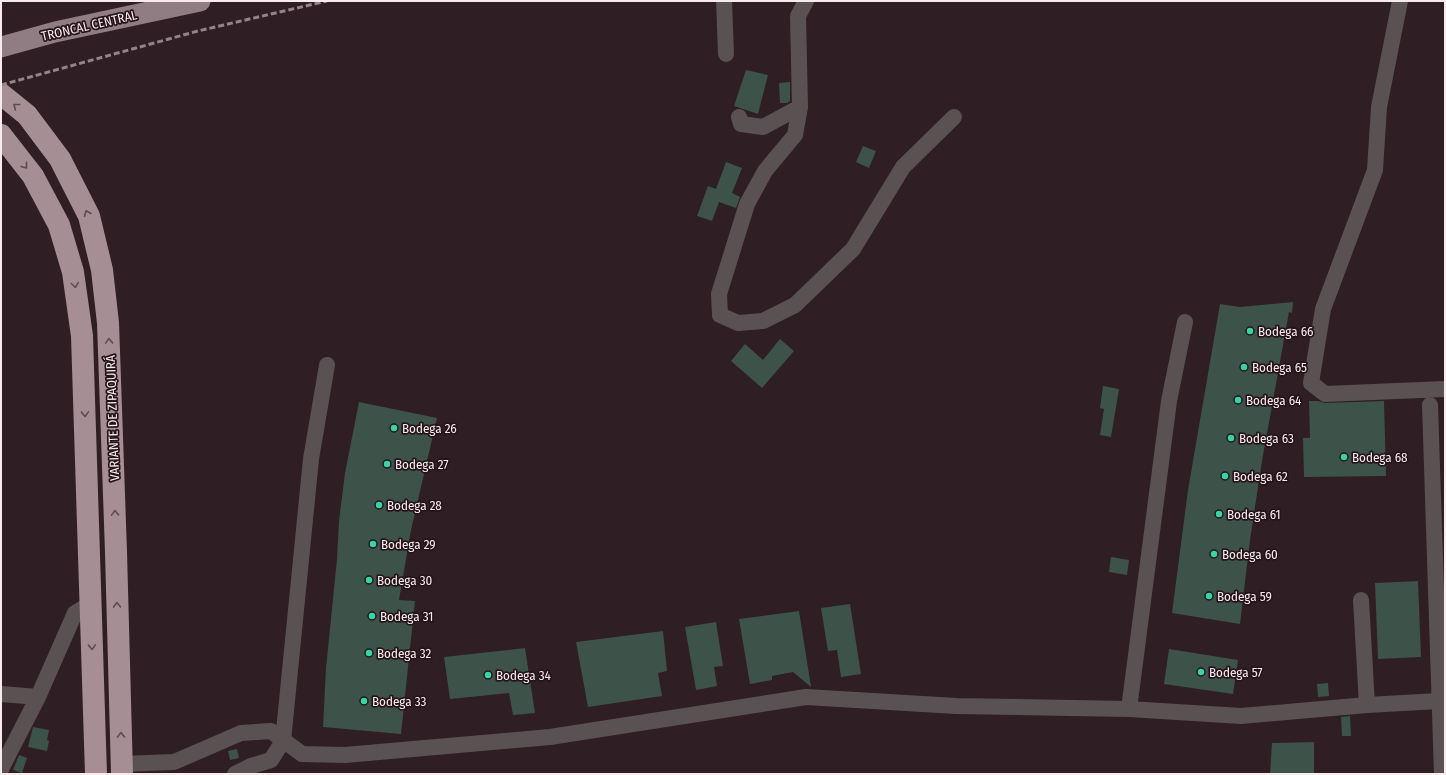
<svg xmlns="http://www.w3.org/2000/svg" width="1446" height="775" viewBox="0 0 1446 775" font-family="'Fira Sans Condensed',sans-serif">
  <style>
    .building { fill: #3d5249 }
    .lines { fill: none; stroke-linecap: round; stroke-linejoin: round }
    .minor { stroke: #5a5153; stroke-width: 16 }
    .major { stroke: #907d83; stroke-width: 21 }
    .highway { stroke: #a58f95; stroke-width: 22 }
    .rail { stroke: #938488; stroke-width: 3; stroke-dasharray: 6 3; stroke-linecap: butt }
    .oneway { stroke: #5f4c51 }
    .poi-dot { fill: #38d4a5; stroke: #25151a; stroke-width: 1.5 }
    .labels { text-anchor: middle; stroke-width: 3.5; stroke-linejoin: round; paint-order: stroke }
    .street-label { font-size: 13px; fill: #f8ebee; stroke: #25151a }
    .poi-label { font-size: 13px; fill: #f8ebee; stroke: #25151a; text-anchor: start }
  </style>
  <rect width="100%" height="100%" fill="#2f1e23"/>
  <path class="building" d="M746,70L768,75L758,114L734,106Z
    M790,82V101L787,103H780L779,83Z
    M863,146L876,151L869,168L856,162Z
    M726,162L742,168L732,193L740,197L736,208L719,202L712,221L697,216L708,186L716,189Z
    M1293,302L1292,313L1289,312L1262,461L1250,540L1240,624L1172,613L1188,490L1220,304L1240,307Z
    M780,339L794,351L762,388L731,361L745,344L763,360Z
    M1103,386L1119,389L1111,437L1100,435L1104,409L1100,408Z
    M1309,401H1318L1325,403L1384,401L1386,476L1304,477L1303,438H1310Z
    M359,402L437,418L411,530L399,600L415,601L401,734L323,727L326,668L337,559L339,521L345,473Z
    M1111,557L1129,560L1127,575L1109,572Z
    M1418,581L1421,657L1378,659L1375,583Z
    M850,604L861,674L841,677L837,650L828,651L821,608Z
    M799,611L811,687L793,672L772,676V680L750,684L739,619Z
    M716,622L723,666L714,667L717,686L696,690L685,627Z
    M663,631L667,671L658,673L662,696L588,707L576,642Z
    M525,648L535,713L513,715L509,693L450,699L444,657Z
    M1169,649L1238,660L1233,694L1164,684Z
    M1328,683L1329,696L1318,697L1317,684Z
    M1350,716L1351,736H1342L1341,717Z
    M33,727L49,730L47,740L49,741L47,751L28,747Z
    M1314,742V774H1270L1272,743Z
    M237,749L239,758L230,760L228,751Z
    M19,755L27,758L22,773L13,770Z"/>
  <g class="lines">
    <path class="minor" d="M724,1L726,54
      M806,1L798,16L800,107L795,135L765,171L747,204L719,294L720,315L738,323L763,321L795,305L853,249L903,167L954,117
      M1400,1L1379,107L1375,170L1323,309L1311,383L1325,394L1445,389
      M739,117L741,124L763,127L800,107
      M1430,405L1442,774
      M1361,600L1367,705
      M1,694L38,697
      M1129,709L1169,401L1185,322
      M121,764L174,762L241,733L271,731L302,754L345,755L550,737L806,697L956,706L1129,709L1241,716L1367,705L1439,701
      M1,769L38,697L75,613L90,604
      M235,774L251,766L271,760L283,741L311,459L327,365"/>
    <path class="major" d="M1,47L55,32L200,1"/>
    <path class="highway" d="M1,94L27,115L60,159L89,216L102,270L108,323L116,552L122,774
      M1,135L33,176L59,225L73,272L82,336L96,774"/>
    <path class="rail" d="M1,85L198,31L327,1"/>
  </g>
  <defs><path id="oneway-chevron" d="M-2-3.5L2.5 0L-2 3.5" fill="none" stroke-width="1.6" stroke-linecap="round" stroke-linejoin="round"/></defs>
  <g class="oneway">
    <use href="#oneway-chevron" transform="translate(16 106) rotate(-141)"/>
    <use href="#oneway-chevron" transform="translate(25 166) rotate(52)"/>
    <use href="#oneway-chevron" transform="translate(87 213) rotate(-113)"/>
    <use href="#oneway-chevron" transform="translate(75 285) rotate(82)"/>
    <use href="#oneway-chevron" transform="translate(109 341) rotate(-92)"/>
    <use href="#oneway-chevron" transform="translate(85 414) rotate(88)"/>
    <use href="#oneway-chevron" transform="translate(115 513) rotate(-92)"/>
    <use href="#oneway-chevron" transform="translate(117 605) rotate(-91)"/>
    <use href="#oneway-chevron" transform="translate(92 647) rotate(88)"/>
    <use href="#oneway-chevron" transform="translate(121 735) rotate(-91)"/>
  </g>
  <g class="poi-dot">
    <circle cx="1250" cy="331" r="4"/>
    <circle cx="1244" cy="367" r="4"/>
    <circle cx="1238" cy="400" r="4"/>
    <circle cx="394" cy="428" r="4"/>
    <circle cx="1231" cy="438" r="4"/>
    <circle cx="1344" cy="457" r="4"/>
    <circle cx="387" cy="464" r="4"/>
    <circle cx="1225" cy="476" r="4"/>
    <circle cx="379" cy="505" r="4"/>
    <circle cx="1219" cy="514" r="4"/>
    <circle cx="373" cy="544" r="4"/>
    <circle cx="1214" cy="554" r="4"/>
    <circle cx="369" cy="580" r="4"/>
    <circle cx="1209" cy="596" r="4"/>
    <circle cx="372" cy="616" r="4"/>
    <circle cx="369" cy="653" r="4"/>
    <circle cx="1201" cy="672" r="4"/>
    <circle cx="488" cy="675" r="4"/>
    <circle cx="364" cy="701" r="4"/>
  </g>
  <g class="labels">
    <g class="street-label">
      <text transform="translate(89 25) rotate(-13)" y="5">TRONCAL CENTRAL</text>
      <text transform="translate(112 418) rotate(-92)" y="5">VARIANTE DE ZIPAQUIRÁ</text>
    </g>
    <g class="poi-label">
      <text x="1258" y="336">Bodega 66</text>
      <text x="1252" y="372">Bodega 65</text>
      <text x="1246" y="405">Bodega 64</text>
      <text x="402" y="433">Bodega 26</text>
      <text x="1239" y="443">Bodega 63</text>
      <text x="1352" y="462">Bodega 68</text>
      <text x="395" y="469">Bodega 27</text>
      <text x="1233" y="481">Bodega 62</text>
      <text x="387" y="510">Bodega 28</text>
      <text x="1227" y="519">Bodega 61</text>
      <text x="381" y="549">Bodega 29</text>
      <text x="1222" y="559">Bodega 60</text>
      <text x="377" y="585">Bodega 30</text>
      <text x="1217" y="601">Bodega 59</text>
      <text x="380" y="621">Bodega 31</text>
      <text x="377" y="658">Bodega 32</text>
      <text x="1209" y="677">Bodega 57</text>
      <text x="496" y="680">Bodega 34</text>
      <text x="372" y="706">Bodega 33</text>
    </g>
  </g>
  <rect width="1446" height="775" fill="none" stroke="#f8ebee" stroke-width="4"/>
</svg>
